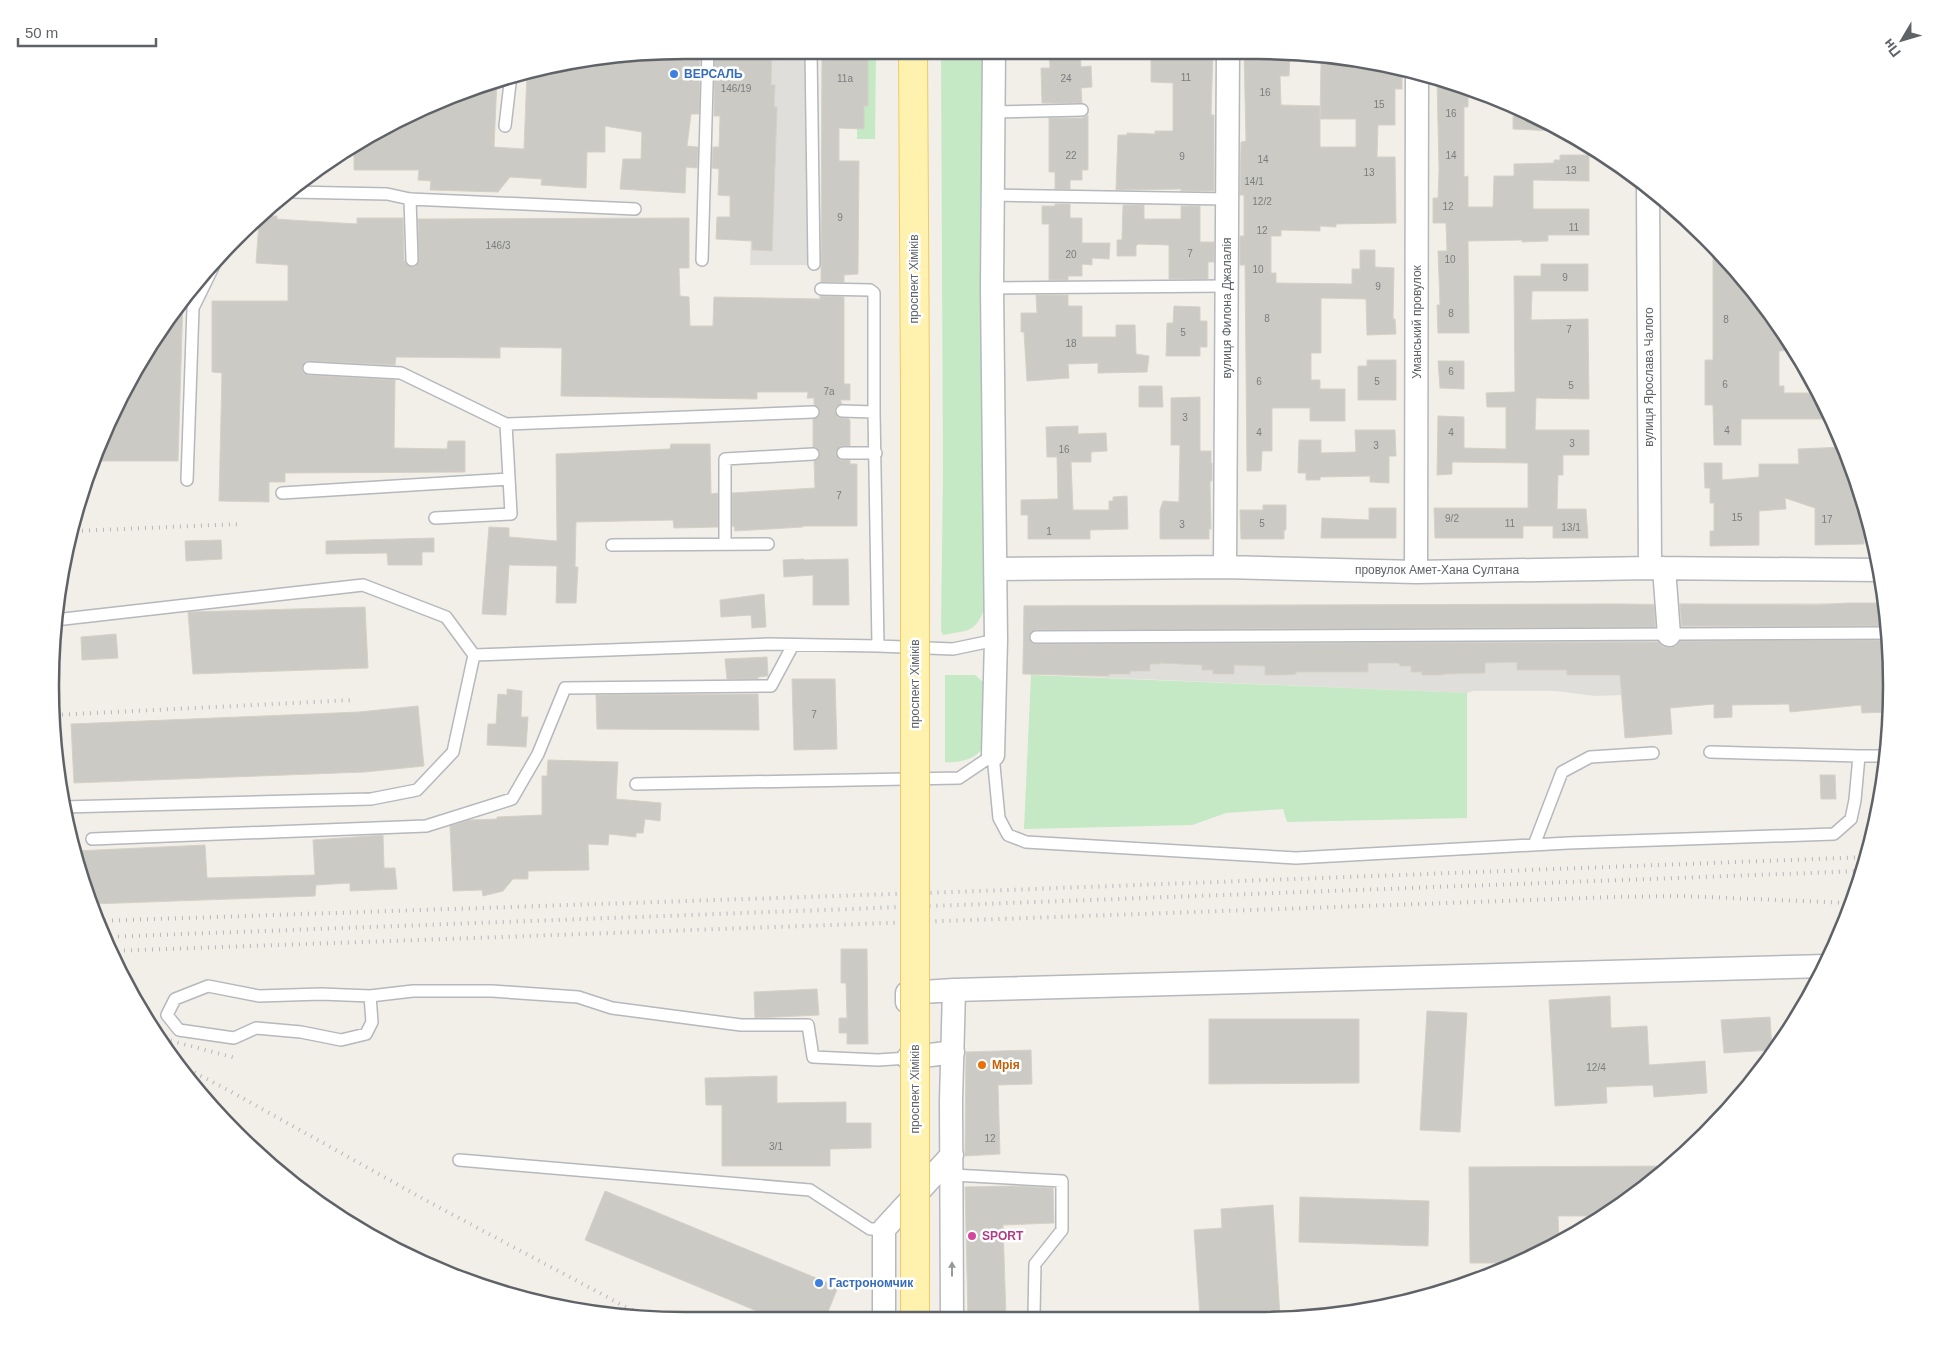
<svg xmlns="http://www.w3.org/2000/svg" width="1942" height="1371" viewBox="0 0 1942 1371" font-family="Helvetica,sans-serif">
  <style>
    .industrial { fill: #e0deda }
    .green { fill: #c5e8c5 }
    .building { fill: #cccac5; stroke: #d6d1c6 }
    .lines { fill: none; stroke-linecap: round; stroke-linejoin: round }
    .lane-casing { stroke: #b5b8bc; stroke-width: 14 }
    .street-casing { stroke: #b5b8bc; stroke-width: 25 }
    .primary-casing { stroke: #f2c960; stroke-width: 30 }
    .lane { stroke: #fff; stroke-width: 11 }
    .street { stroke: #fff; stroke-width: 22 }
    .primary { stroke: #fff2af; stroke-width: 28 }
    .rail { stroke: #b6b7b8; stroke-width: 4; stroke-dasharray: 1 6; stroke-linecap: butt }
    .primary-bridge-casing { stroke: #f2c960; stroke-width: 30; stroke-linecap: butt }
    .primary-bridge { stroke: #fff2af; stroke-width: 28 }
    .oneway { fill: #979a9d }
    .shop-dot { fill: #3f7fe0; stroke: #fff; stroke-width: 2 }
    .food-dot { fill: #e8710a; stroke: #fff; stroke-width: 2 }
    .hotel-dot { fill: #d1479c; stroke: #fff; stroke-width: 2 }
    .labels { text-anchor: middle; stroke-width: 5; stroke-linejoin: round; paint-order: stroke }
    .number-label { font-size: 10px; fill: #7a7d7f }
    .shop-label { font-size: 12px; font-weight: bold; fill: #366cbe; stroke: #fff; text-anchor: start }
    .street-label { font-size: 12px; fill: #5f6368; stroke: #fff }
    .food-label { font-size: 12px; font-weight: bold; fill: #c56008; stroke: #fff; text-anchor: start }
    .hotel-label { font-size: 12px; font-weight: bold; fill: #b23c85; stroke: #fff; text-anchor: start }
    .rim { fill: none; stroke: #5f6368; stroke-width: 2.5 }
  </style>
  <rect width="100%" height="100%" fill="#f1efe8"/>
  <path class="industrial" d="M757,50H805L809,265H750Z
    M1887,603L1889,675L1621,686V695L1595,696L1556,691H1473L1467,693L1022,674L1024,605Z"/>
  <path class="green" d="M868,50H876L875,139H857V129L864,106H868Z
    M941,50H985V607C975,634 968,630 943,635L941,630L943,474Z
    M945,675H975L984,683L982,749C974,760 958,763 945,762Z
    M1031,675L1467,693V818L1287,822L1283,809L1226,813L1192,825L1024,829Z"/>
  <path class="building" d="M686,50H700L699,114H691L687,146L698,147L697,168L686,167L685,193L620,189L623,159H641L642,132L605,126V152H587L586,188L541,185L542,179L510,177L498,192L430,190L431,181L418,180L419,170H354V146L442,98L497,80L494,147L524,149L527,71Z
    M715,50H772L771,85H775L774,107H777L772,251L752,250V241L716,239L717,217H730V196L718,195L719,169L712,168L713,147H719L720,116H714Z
    M822,50H868V106H864V129L839,128V161H859L858,274L844,275V282H821Z
    M1049,50H1080L1081,67L1091,66L1092,87L1081,88L1082,103H1042L1041,68H1050Z
    M1160,50H1213L1211,115H1214V191H1181V189L1116,190L1118,135H1127V133L1155,134V131H1173V83L1151,82V51H1160Z
    M1244,50L1290,53L1289,76H1280L1281,105L1320,106V147H1356V119H1320L1321,63L1326,64V61L1362,60L1381,62L1402,69V89H1395V125H1378L1377,157H1395L1396,223L1336,224V227L1320,226V231L1281,230V236H1271V273H1276V283L1352,284V269H1360V250H1375V267L1394,268L1393,319H1395L1396,334L1367,335L1366,299L1321,298V353H1311V380H1320V389H1345V421H1310V408H1272V451H1262L1261,471H1247L1245,265H1240V236H1244V195H1240L1241,142L1246,141Z
    M1437,79L1468,89V107H1464V177L1468,176V207H1493L1494,176H1514V164L1554,163V160H1560V155H1589V181L1533,180V209H1589V235H1548V241L1522,242V240L1468,241L1469,333H1438L1437,305H1440L1438,251H1447L1446,223H1433V198H1438L1439,169Z
    M1088,115V170H1082V180H1070V189H1055V172H1049V118H1082Z
    M1513,116H1536L1555,126V131L1513,129Z
    M1055,204H1070V218H1082V243H1110L1109,259L1092,258V265L1082,264V276H1068V280H1049V224H1042V206H1055Z
    M1123,205H1144V219H1181V206H1200V242H1214V262H1208V279H1169V245L1138,244L1136,246V256H1117V240H1122Z
    M266,216H277V219L291,220L357,224V218H403L404,260L406,264L412,267L416,266L419,260L418,219L689,218V268H679L680,296L689,297L690,326H713L714,297L820,299V296L844,297V384H850V400H840L842,404L836,407L835,411L838,417L849,419L850,421V446H840L836,453L840,460H850V464H857V526H803V527L735,531L734,526H732V493L815,488L814,461L817,460L820,454L819,450L813,447V419L819,416L820,411L819,408L814,405V398H807L808,392H757V399L561,396L562,348L500,347V358L396,357L395,365L306,361L302,368L303,372L308,375L395,380L394,448L447,449L448,441H465V472L285,473V482H269V502L219,501L222,373L212,372V301H288V265L256,263L259,222Z
    M1713,247L1734,266L1794,350L1779,351V386H1784V393H1818L1830,419H1741V445H1714L1713,405H1705V360H1713Z
    M1541,264H1588V291H1532L1531,320L1588,319L1589,399L1536,398L1535,430H1589V455H1563V475H1558L1557,509H1586L1588,538H1553V526H1523V538H1435L1434,508H1528V463L1452,462V474L1437,475L1438,416L1464,417V448L1506,449V407H1487L1486,393L1515,392L1514,276H1541Z
    M1036,295H1068V306H1082V337H1116V325H1135L1136,354L1149,356L1147,372L1098,373V363L1068,364L1069,378L1027,381L1024,332H1021V313H1037Z
    M183,298L178,461H93L98,442L157,333Z
    M1174,306L1200,307V321H1207V347H1200V356H1166L1167,323H1173Z
    M1367,360H1396V400H1358V366H1367Z
    M1438,361H1464V389L1440,388Z
    M1139,386H1162L1163,407H1139Z
    M1200,397V451H1211V463H1212V481H1210L1211,529H1209V539H1160V510L1163,501L1179,502L1180,445H1171V398Z
    M1078,426V434L1106,433L1107,451L1091,452V462H1071L1073,510H1109V501H1113V497L1127,496L1128,529L1090,530V539H1028V515H1021V500L1058,499L1057,457H1047L1046,427Z
    M1355,430H1395L1396,456H1389V483L1370,482V476L1320,477V480H1306V473H1298L1299,440H1321V453L1356,452Z
    M671,444H710L711,494L718,493V527L674,528L673,520L576,522L575,567H578L576,603H556L557,566L509,565L506,615L482,614L489,527L509,528V537L557,541L556,454L670,449Z
    M1843,447L1858,481L1864,506V544L1815,545V508L1785,498L1786,509L1759,511V545L1710,546V531H1714V503H1710V488H1705L1704,463H1722V480L1759,477V464H1799L1798,449Z
    M1263,505H1286V530H1284V539H1241L1240,510H1263Z
    M1369,508H1396V538H1321L1322,518L1369,520Z
    M434,538V552H422V565H388L387,553L326,554V541Z
    M221,540L222,559L186,561L185,541Z
    M804,559V560L848,559L849,605H813V575L784,577L783,560Z
    M764,594L766,627L752,628L751,615L721,617L720,600Z
    M1847,603H1887V626H1682L1680,604L1818,605Z
    M1622,604L1654,605L1655,627L1036,630L1030,633L1029,638L1032,643L1036,644L1658,642L1663,647L1669,648L1676,646L1680,641L1888,640L1890,695H1887V712L1862,713L1861,705L1790,712L1789,704L1732,705V717L1714,718V704L1670,708L1672,734L1625,738L1620,675H1567V670H1517V662L1485,663V673L1443,674V675H1422V672H1411V666H1400L1399,663H1368V672H1296V674L1284,675H1265V666L1234,665V674H1213V670H1202V665L1160,663V664H1150V671H1130V674H1109V676L1023,674L1024,606Z
    M365,607L368,668L193,674L188,612Z
    M116,634L118,658L82,660L81,637Z
    M767,657L768,676L758,677V679H727L725,659Z
    M792,679H835L837,749L794,750Z
    M507,689L522,691L521,717H528L526,747L487,745L488,724H496L498,694L507,695Z
    M758,694L759,730L597,729L596,695Z
    M418,706L424,766L365,772L74,783L71,724L359,712Z
    M548,760L618,762L616,799L661,803L660,821L645,819L643,833H636V837L609,834L608,845L588,844L589,870L528,871V879H513L503,891L483,896L482,890L453,891L450,826L469,820L497,819V817L542,815V776H547Z
    M1820,775H1835L1836,799H1821Z
    M383,835L384,868H395L397,889L350,891V883L316,885L315,896L92,904L76,861L75,851L205,845L207,878L315,875L313,840Z
    M841,949H867L868,1044H847V1033H839V1018H847L846,983H841Z
    M817,989L819,1015L755,1018L754,992Z
    M1610,996L1611,1028L1647,1026L1649,1065L1705,1061L1707,1093L1654,1097L1653,1085L1606,1087L1607,1103L1555,1106L1549,1000Z
    M1427,1011L1467,1013L1460,1132L1420,1130Z
    M1770,1017L1772,1050L1724,1053L1721,1020Z
    M1209,1019H1359V1083L1209,1084Z
    M1031,1050L1032,1084L998,1085L1000,1154L965,1156L966,1052Z
    M777,1076V1103L846,1102V1123H871V1148L830,1149V1166H722V1105H706L705,1078Z
    M1672,1166L1597,1216H1558L1559,1241L1537,1256L1521,1263H1470L1469,1167Z
    M1013,1186L1053,1188L1054,1223L1003,1225L1006,1318H968L965,1187Z
    M605,1191L838,1287L825,1319H776L585,1240Z
    M1300,1197L1429,1201L1428,1246L1299,1242Z
    M1273,1205L1280,1316H1200L1194,1230L1222,1228L1221,1209Z"/>
  <g class="lines">
    <g class="lane-casing">
      <path id="lane" d="M811,50L814,264
        M993,112L1082,110
        M505,126L511,75
        M292,192L387,194L410,199L635,209
        M992,195L1226,199
        M410,199L412,260
        M702,260L708,50
        M992,288L1228,286
        M821,289L870,290L874,293V412L878,646L953,649L996,640
        M309,368L401,373L506,424L813,412
        M842,411L874,412
        M843,453H876
        M187,480L193,308L217,259
        M282,493L509,479
        M435,518L511,514L506,424
        M725,544V459L813,454
        M612,545L768,544
        M55,620L363,585L446,617L474,655L453,752L417,790L371,799L63,807
        M1036,637L1888,633
        M474,655L768,644L878,646
        M1710,752L1859,756
        M636,784L959,778L993,755L999,818L1008,835L1026,842L1296,858L1568,843L1834,834L1851,819L1855,800L1859,756H1886
        M92,839L426,826L512,799L538,754L565,688L771,686L793,645
        M1534,845L1562,772L1590,757L1653,753
        M370,996L372,1022L366,1034L341,1040L301,1032L256,1028L234,1038L179,1030L167,1015L175,999L208,986L259,996L321,994L370,996L413,991H492L578,997L612,1008L741,1025H808L813,1057L878,1060L908,1058
        M459,1160L810,1190L870,1229H884
        M953,1175L1062,1181V1230L1035,1264L1034,1314"/>
    </g>
    <g class="street-casing">
      <path id="street" d="M1648,186L1650,568
        M1225,567L1228,50
        M1664,568L1669,635
        M996,569L1225,567L1416,572L1650,568L1879,570
        M1416,572L1417,73
        M993,755L996,640L992,288L994,50
        M907,1002V993L954,990L1827,966
        M908,1058L953,1052
        M884,1318V1229L952,1155
        M952,1318L951,1101L954,990"/>
    </g>
    <g class="primary-casing">
      <path id="primary" d="M913,50L915,393"/>
    </g>
    <use href="#lane" class="lane"/>
    <use href="#street" class="street"/>
    <use href="#primary" class="primary"/>
    <path class="rail" d="M75,531L240,524
      M55,715L353,700
      M98,921L981,891L1868,857
      M104,937L1862,871
      M110,951L1612,897L1682,896L1850,903
      M164,1039L236,1058
      M182,1066L228,1090L429,1202L624,1306L653,1320"/>
    <g class="primary-bridge-casing">
      <path id="primary-bridge" d="M915,1318V393"/>
    </g>
    <use href="#primary-bridge" class="primary-bridge"/>
  </g>
  <defs><path id="oneway-solid" d="M-6-.8H1V-3.2L6.5 0L1 3.2V.8H-6Z" transform="scale(1.25)"/></defs>
  <use class="oneway" href="#oneway-solid" transform="translate(952 1269) rotate(-90)"/>
  <g class="shop-dot">
    <circle cx="674" cy="74" r="5"/>
    <circle cx="819" cy="1283" r="5"/>
  </g>
  <circle class="food-dot" cx="982" cy="1065" r="5"/>
  <circle class="hotel-dot" cx="972" cy="1236" r="5"/>
  <g class="labels">
    <g class="number-label">
      <text x="1186" y="81">11</text>
      <text x="845" y="82">11а</text>
      <text x="1066" y="82">24</text>
      <text x="736" y="92">146/19</text>
      <text x="1265" y="96">16</text>
      <text x="1379" y="108">15</text>
      <text x="1451" y="117">16</text>
      <text x="1071" y="159">22</text>
      <text x="1451" y="159">14</text>
      <text x="1182" y="160">9</text>
      <text x="1263" y="163">14</text>
      <text x="1571" y="174">13</text>
      <text x="1369" y="176">13</text>
      <text x="1254" y="185">14/1</text>
      <text x="1262" y="205">12/2</text>
      <text x="1448" y="210">12</text>
      <text x="840" y="221">9</text>
      <text x="1574" y="231">11</text>
      <text x="1262" y="234">12</text>
      <text x="498" y="249">146/3</text>
      <text x="1190" y="257">7</text>
      <text x="1071" y="258">20</text>
      <text x="1450" y="263">10</text>
      <text x="1258" y="273">10</text>
      <text x="1565" y="281">9</text>
      <text x="1378" y="290">9</text>
      <text x="1451" y="317">8</text>
      <text x="1267" y="322">8</text>
      <text x="1726" y="323">8</text>
      <text x="1569" y="333">7</text>
      <text x="1183" y="336">5</text>
      <text x="1071" y="347">18</text>
      <text x="1451" y="375">6</text>
      <text x="1259" y="385">6</text>
      <text x="1377" y="385">5</text>
      <text x="1725" y="388">6</text>
      <text x="1571" y="389">5</text>
      <text x="829" y="395">7а</text>
      <text x="1185" y="421">3</text>
      <text x="1727" y="434">4</text>
      <text x="1259" y="436">4</text>
      <text x="1451" y="436">4</text>
      <text x="1572" y="447">3</text>
      <text x="1376" y="449">3</text>
      <text x="1064" y="453">16</text>
      <text x="839" y="499">7</text>
      <text x="1737" y="521">15</text>
      <text x="1452" y="522">9/2</text>
      <text x="1827" y="523">17</text>
      <text x="1262" y="527">5</text>
      <text x="1510" y="527">11</text>
      <text x="1182" y="528">3</text>
      <text x="1571" y="531">13/1</text>
      <text x="1049" y="535">1</text>
      <text x="814" y="718">7</text>
      <text x="1596" y="1071">12/4</text>
      <text x="990" y="1142">12</text>
      <text x="776" y="1150">3/1</text>
    </g>
    <g class="shop-label">
      <text x="684" y="78">ВЕРСАЛЬ</text>
      <text x="829" y="1287">Гастрономчик</text>
    </g>
    <g class="street-label">
      <text transform="translate(914 279) rotate(-90)" y="4">проспект Хіміків</text>
      <text transform="translate(1227 308) rotate(-90)" y="4">вулиця Филона Джалалія</text>
      <text transform="translate(1417 322) rotate(-90)" y="4">Уманський провулок</text>
      <text transform="translate(1649 377) rotate(-90)" y="4">вулиця Ярослава Чалого</text>
      <text x="1437" y="574">провулок Амет-Хана Султана</text>
      <text transform="translate(915 684) rotate(-90)" y="4">проспект Хіміків</text>
      <text transform="translate(915 1089) rotate(-90)" y="4">проспект Хіміків</text>
    </g>
    <g class="food-label">
      <text x="992" y="1069">Мрія</text>
    </g>
    <g class="hotel-label">
      <text x="982" y="1240">SPORT</text>
    </g>
  </g>
  <path d="M0 0H1942V1371H0ZM685 59H1257A626 626 0 0 1 1883 685V686A626 626 0 0 1 1257 1312H685A626 626 0 0 1 59 686V685A626 626 0 0 1 685 59Z" fill="#fff" fill-rule="evenodd"/>
  <path class="rim" d="M685 59H1257A626 626 0 0 1 1883 685V686A626 626 0 0 1 1257 1312H685A626 626 0 0 1 59 686V685A626 626 0 0 1 685 59Z"/>
  <g transform="translate(1902 40) rotate(232)" stroke="#ffffff" stroke-width="4" paint-order="stroke">
  <path d="M0-4L9 19L0 12L-9 19Z" fill="#5f6368"/>
  <text y="-8" font-size="14" font-weight="bold" text-anchor="middle" fill="#5f6368">Пн</text>
  </g>
  <path d="M18 38v8h138v-8" fill="none" stroke="#5f6368" stroke-width="2.5"/>
  <text x="25" y="38" font-size="15" fill="#5f6368" stroke="#ffffff" stroke-width="4" paint-order="stroke">50 m</text>
</svg>
